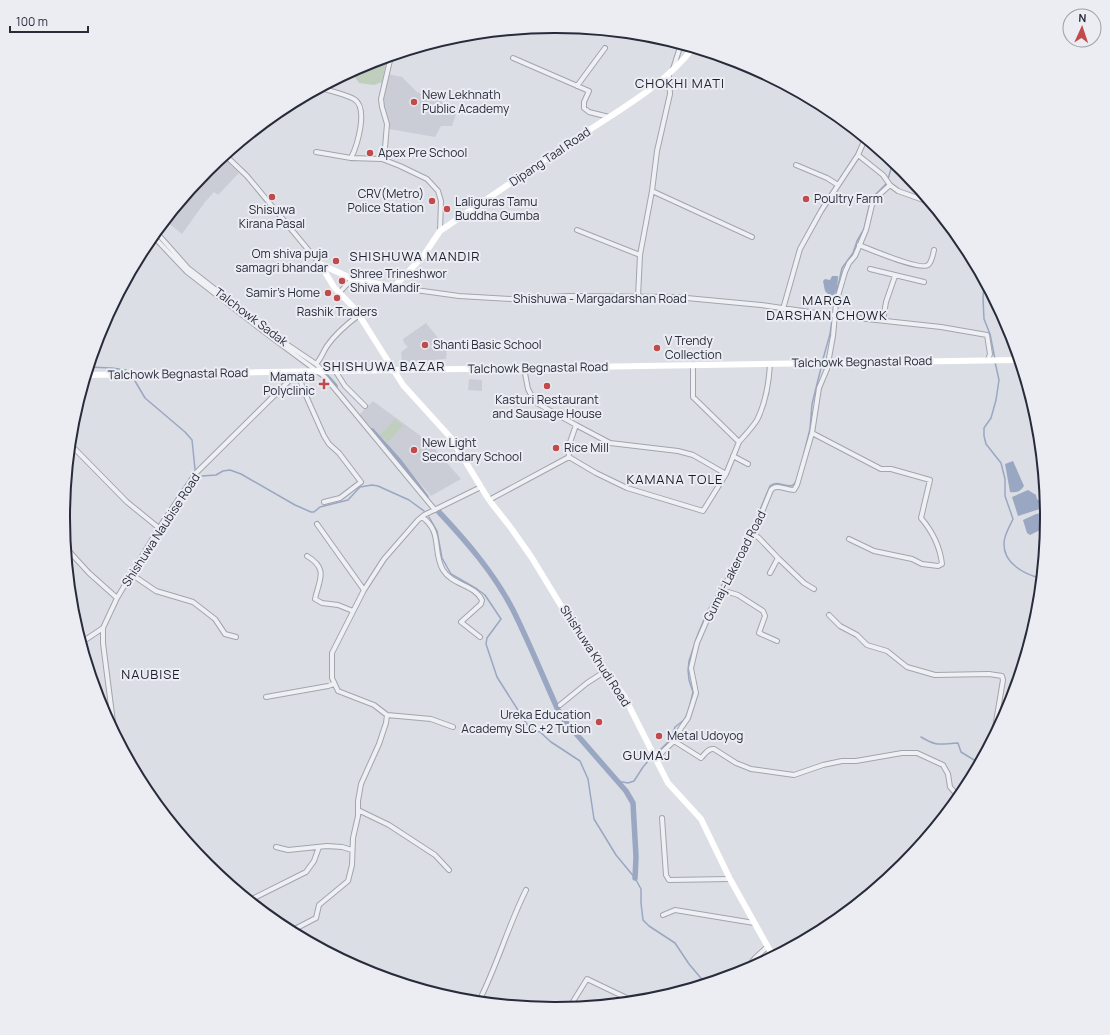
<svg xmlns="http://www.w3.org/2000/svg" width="1110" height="1035" viewBox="0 0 1110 1035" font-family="Manrope,sans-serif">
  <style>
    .built { fill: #cbcdd6 }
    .green { fill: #c0cebe }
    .water { fill: #9aa7c3 }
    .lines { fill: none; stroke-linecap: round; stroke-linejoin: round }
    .stream { stroke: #9aa7c3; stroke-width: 1.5 }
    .canal { stroke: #9aa7c3; stroke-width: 5.5 }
    .street-casing { stroke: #a2a5ae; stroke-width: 6 }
    .street { stroke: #eff0f4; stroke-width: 4 }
    .secondary { stroke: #fff; stroke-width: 6 }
    .poi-dot { fill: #c24a4a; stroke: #ebedf3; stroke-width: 1.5 }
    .labels { text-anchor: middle; stroke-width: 4; stroke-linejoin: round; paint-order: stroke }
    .poi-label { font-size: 12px; fill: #272b3a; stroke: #ebedf3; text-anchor: start }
    .street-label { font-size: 12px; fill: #272b3a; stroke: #ebedf3 }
    .neighbourhood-label { font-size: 13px; letter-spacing: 1px; fill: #1a1d2b; stroke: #ebedf3 }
    .rim { fill: none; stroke: #272b3a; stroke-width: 2 }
  </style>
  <rect width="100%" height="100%" fill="#dcdee5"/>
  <path class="built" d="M388,74L402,77L417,92L458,108L452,126H441L435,137L389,129L383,97Z
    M223,157L239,173L218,195L214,192L205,202L182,234L166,221L208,170Z
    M426,323L447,349L446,359L402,362L401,352L408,347L404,343L403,339Z
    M469,379L482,380V391L468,390Z
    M373,401L429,442L461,479L431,496L381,438L359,415Z"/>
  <path class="green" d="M387,57L382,82L374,85L359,83L351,72L367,63Z
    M395,419L403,426L388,442L380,435Z"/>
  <path class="water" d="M832,276H838L837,290L834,295L830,296L825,291L823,281L825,279L830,280Z
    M1013,461L1024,486C1020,492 1016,493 1010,492L1005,464Z
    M1028,490L1036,495L1037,499L1043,504V508L1018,516L1012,497Z
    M1046,512V527L1030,535L1027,533L1023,520L1036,514Z"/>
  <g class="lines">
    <path class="stream" d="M888,179L893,162
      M984,283L983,298L984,319L990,334L995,359
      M823,359L830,334L835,299L842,268L853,253L857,241L864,229L870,203L875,195L887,183
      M995,362L999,380L996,400L991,418L984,428V436L986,444L1001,463L1005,479V496L1013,519C1010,526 1004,535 1004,543C1003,563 1024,574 1040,578
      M89,367L112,368L126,370
      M135,381L145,398L185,432L192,440L195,469
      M804,453L810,429L812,404L822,364
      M202,476L216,475L223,471L230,470L241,474L295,505L311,512H314L320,507L348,500L360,487L372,485L378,486L409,500L424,511
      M429,517L437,531L442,558L451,574L477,589L485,595L501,619L487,638L486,644L497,677L530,729L540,732L551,742L580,761L588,779L594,819L616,855L635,878L641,889V903L643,920L649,926L675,943L689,964L705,983
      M738,557L750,534L770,486C778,478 791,493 796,481
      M689,709L693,692L689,680L688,670L689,661L698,634L708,610L727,577
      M921,737C938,747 939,744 958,743L961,752L979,763
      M656,754L671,739L675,727L684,720L687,715
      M617,781L628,783L634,781L643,767L650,759"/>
    <path class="canal" d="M155,234L174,254
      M289,348L318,369
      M327,377L335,386
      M372,431L398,460L426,497
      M439,512C467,542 494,573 513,610C529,642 543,677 558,710L565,721L626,791L633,803L636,857L635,878"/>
    <g class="street-casing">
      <path id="street" d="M513,58L589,91L584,102V108L589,112L609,117
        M673,69L681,44
        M577,86L605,48
        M321,88C330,91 345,94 354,99C369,108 357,146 351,158
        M316,152L351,158L382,159L400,166L427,179L438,191L441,201L440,231
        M225,155L247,176L320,264
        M858,155L883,175L890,185L898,191L929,202
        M382,159L385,148L387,124L382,107L381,99L391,56
        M796,165L827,178L838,185
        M652,191L752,237
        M577,230L640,255
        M156,232L188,268L279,339L316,364L324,372
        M153,236L187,272L267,334L325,377L435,510
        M859,245C869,249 921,271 928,265C932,262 933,254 934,250
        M870,269L924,282
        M394,287L459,296L512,299L568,296L676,297L761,305L830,315L941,327L987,335L990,354L988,360
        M339,293L352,279
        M638,297L640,255L652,191L657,151L670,94L669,75
        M783,309L800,249L821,211L858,155L865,139
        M883,320L886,302L895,276
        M316,364C321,359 323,352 327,346C336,333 347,324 359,315
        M524,368L528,389L535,402L576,425L610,443L678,451L693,455L726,474
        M336,372L345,386L365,406
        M812,433L881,469H891L930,480L921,518C932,531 940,546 942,564L938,566L922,564L912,559L874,551L849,539
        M739,442C745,435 752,428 757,420C765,404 769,382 770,364
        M71,445L127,502L159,528
        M733,456L748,464
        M569,457L568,448L576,425
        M489,500L569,457L596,473L627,488L703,511L726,474L739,442L693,397V365
        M422,517C443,532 432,551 443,570C452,585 475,585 482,600L481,604L461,622L480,637
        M317,524L364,590
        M753,534L759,538L778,558L770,573
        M67,549L89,573L117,598
        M307,556C329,569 319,580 315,599L322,603L338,605L353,611
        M778,558L804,583L814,589
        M131,574L156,591L193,602L215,619L225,634L236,637
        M722,590L738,595L763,611L765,616L759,633L777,641
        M829,615L840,626L857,635L867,645L887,651L907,667L935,675L989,674L1002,676L1003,680L994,734
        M82,642L103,628
        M266,697L328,686L334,684
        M560,705L587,683L604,672
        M387,715L374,705L338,691L332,678V653L364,590L384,559L418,520L424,515L481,487
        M387,715L431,719L453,727
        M114,730L103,643V628L117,598L159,528L196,473L298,372L303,389L324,436L329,444L339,453L361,482L340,498L324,502
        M674,741L701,758C705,754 708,748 714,749L736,763L751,769L794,775L823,765L842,761H856L902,753H917L943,765L948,774L950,787L959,797
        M655,759L674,741L681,728L688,718L696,693L691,668L697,643L713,606L753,534L771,490C776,483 786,490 794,490L797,485L812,433L819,388L827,369L833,336L836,303L845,272L849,263L855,256L866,230L872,205L879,195L890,185
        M358,810L389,825L435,855L449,870
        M662,818L666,875L669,880L730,879
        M276,847L288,850L327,846L342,847L352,850
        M254,898L306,872L314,861L319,847
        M663,915L675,910L754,923
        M291,931L316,918L319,905L348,881L352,865L353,838L358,816V801L361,784L379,744L386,723L387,715
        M744,971L755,958L767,947
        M479,1001C497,966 508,926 526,890
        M569,1008L587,979L633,1001"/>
    </g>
    <use href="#street" class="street"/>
    <path class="secondary" d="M320,264L334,287L354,308L359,315L403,385L451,438L489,500L511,528L532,558L577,632L624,696L668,783L701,819L730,879L773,956
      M320,264L353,279L394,287L424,255L440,231C485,201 530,169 576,139C615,112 664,86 693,48
      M87,375L1018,360"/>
  </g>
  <g class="poi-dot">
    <circle cx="414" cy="102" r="4"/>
    <circle cx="370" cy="153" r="4"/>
    <circle cx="272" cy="197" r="4"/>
    <circle cx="806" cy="199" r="4"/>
    <circle cx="432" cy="201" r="4"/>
    <circle cx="447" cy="209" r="4"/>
    <circle cx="336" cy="261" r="4"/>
    <circle cx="342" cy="281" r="4"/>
    <circle cx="328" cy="293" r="4"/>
    <circle cx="337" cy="298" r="4"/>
    <circle cx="425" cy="345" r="4"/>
    <circle cx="657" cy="348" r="4"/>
    <path d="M322 378h4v4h4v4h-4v4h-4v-4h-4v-4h4z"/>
    <circle cx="547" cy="386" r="4"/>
    <circle cx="556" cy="448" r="4"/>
    <circle cx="414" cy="450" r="4"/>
    <circle cx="599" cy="722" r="4"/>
    <circle cx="659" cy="736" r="4"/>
  </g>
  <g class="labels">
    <g class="poi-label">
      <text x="422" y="99">New Lekhnath<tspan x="422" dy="14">Public Academy</tspan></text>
      <text x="378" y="157">Apex Pre School</text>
      <text x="424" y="198" text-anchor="end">CRV(Metro)<tspan x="424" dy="14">Police Station</tspan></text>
      <text x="814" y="203">Poultry Farm</text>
      <text x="455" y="206">Laliguras Tamu<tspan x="455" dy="14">Buddha Gumba</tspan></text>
      <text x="272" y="214" text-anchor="middle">Shisuwa<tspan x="272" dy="14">Kirana Pasal</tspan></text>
      <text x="328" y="258" text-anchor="end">Om shiva puja<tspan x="328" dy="14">samagri bhandar</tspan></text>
      <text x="350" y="278">Shree Trineshwor<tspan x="350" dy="14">Shiva Mandir</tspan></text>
      <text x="320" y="297" text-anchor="end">Samir's Home</text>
      <text x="337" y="316" text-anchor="middle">Rashik Traders</text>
      <text x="665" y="345">V Trendy<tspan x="665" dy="14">Collection</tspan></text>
      <text x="433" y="349">Shanti Basic School</text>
      <text x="315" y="381" text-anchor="end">Mamata<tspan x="315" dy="14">Polyclinic</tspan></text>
      <text x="547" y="404" text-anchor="middle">Kasturi Restaurant<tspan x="547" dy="14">and Sausage House</tspan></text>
      <text x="422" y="447">New Light<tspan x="422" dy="14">Secondary School</tspan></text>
      <text x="564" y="452">Rice Mill</text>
      <text x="591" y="719" text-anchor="end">Ureka Education<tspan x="591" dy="14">Academy SLC +2 Tution</tspan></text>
      <text x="667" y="740">Metal Udoyog</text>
    </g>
    <g class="street-label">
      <text transform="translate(550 157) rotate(-34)" y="4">Dipang Taal Road</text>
      <text x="600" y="303">Shishuwa - Margadarshan Road</text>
      <text transform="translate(251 317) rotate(37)" y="4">Talchowk Sadak</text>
      <text transform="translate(862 362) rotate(-1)" y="4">Talchowk Begnastal Road</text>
      <text transform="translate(538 368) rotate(-1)" y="4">Talchowk Begnastal Road</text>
      <text transform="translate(178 374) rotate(-1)" y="4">Talchowk Begnastal Road</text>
      <text transform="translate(161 530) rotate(-57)" y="4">Shishuwa Naubise Road</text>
      <text transform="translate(735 566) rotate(-63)" y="4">Gumaj-Lakeroad Road</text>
      <text transform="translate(595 656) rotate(57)" y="4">Shishuwa Khudi Road</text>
    </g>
    <g class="neighbourhood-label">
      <text x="680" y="88">CHOKHI MATI</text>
      <text x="415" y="261">SHISHUWA MANDIR</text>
      <text x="827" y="305">MARGA<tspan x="827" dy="15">DARSHAN CHOWK</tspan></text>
      <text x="384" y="371">SHISHUWA BAZAR</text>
      <text x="675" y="484">KAMANA TOLE</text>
      <text x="151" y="679">NAUBISE</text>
      <text x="647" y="760">GUMAJ</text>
    </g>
  </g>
  <path d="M0 0H1110V1035H0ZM554 33H556A484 484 0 0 1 1040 517V518A484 484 0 0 1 556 1002H554A484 484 0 0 1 70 518V517A484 484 0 0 1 554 33Z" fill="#ebedf3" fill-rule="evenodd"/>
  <path class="rim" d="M554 33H556A484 484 0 0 1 1040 517V518A484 484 0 0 1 556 1002H554A484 484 0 0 1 70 518V517A484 484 0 0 1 554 33Z"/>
  <g transform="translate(1082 28) rotate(3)"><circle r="19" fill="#ebedf3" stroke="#9d9fa9"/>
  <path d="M0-3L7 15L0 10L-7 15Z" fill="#c24a4a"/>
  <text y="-6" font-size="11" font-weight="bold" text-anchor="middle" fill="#272b3a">N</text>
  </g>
  <path d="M10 26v6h78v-6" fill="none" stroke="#272b3a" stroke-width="2"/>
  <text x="16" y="26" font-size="12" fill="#272b3a" stroke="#ebedf3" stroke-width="3" paint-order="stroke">100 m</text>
</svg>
